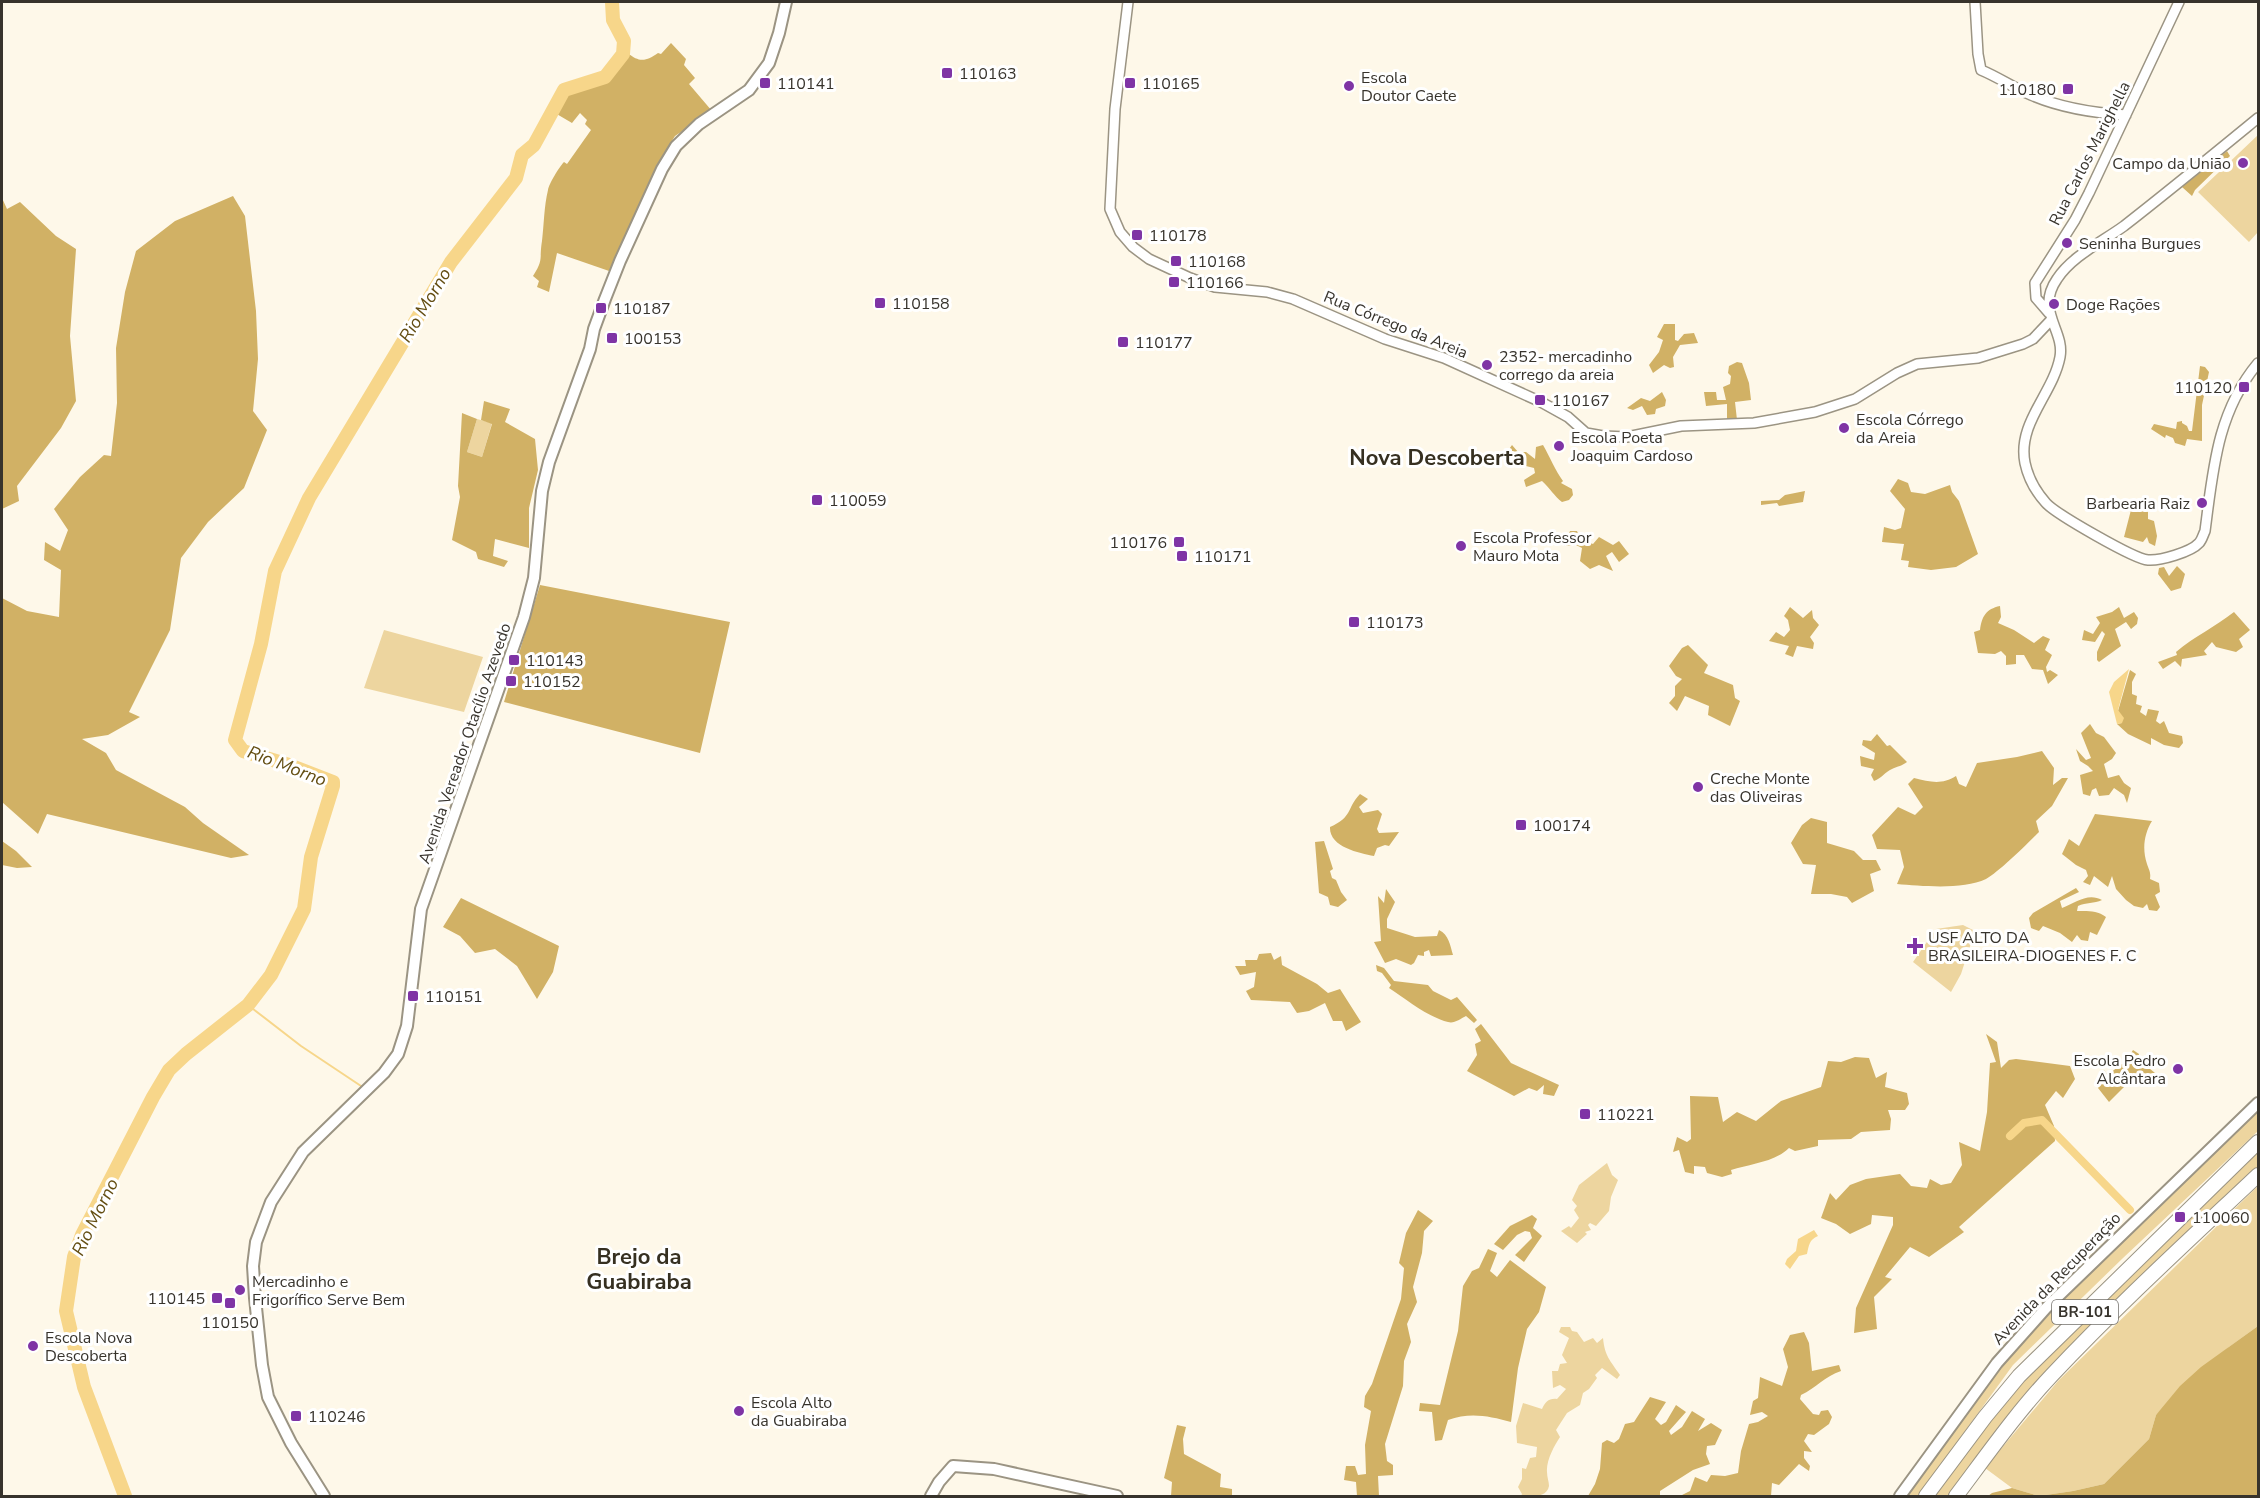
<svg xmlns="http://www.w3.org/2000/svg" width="2260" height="1498" viewBox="0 0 2260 1498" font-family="'Nunito Sans',sans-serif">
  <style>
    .green { fill: #edd59f }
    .forest { fill: #d1b165 }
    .water { fill: #f7d68a }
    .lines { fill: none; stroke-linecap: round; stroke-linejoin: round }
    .stream { stroke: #f7d68a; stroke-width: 2 }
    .canal { stroke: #f7d68a; stroke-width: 8 }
    .river { stroke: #f7d68a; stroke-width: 14 }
    .tertiary-casing { stroke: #9b9483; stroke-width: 12 }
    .secondary-casing { stroke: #9b9483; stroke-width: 14 }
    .trunk-casing { stroke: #9b9483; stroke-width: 16 }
    .tertiary { stroke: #fff; stroke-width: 9 }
    .secondary { stroke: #fff; stroke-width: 10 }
    .trunk { stroke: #fff; stroke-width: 14 }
    .poi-dot { fill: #7f34a5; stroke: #fff; stroke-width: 2 }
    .labels { text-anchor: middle; stroke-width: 6; stroke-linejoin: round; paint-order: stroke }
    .shield { fill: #fff; stroke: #73706b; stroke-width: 1.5 }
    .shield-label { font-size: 15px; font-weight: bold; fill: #37332c }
    .poi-label { font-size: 16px; fill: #37332c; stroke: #fff; text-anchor: start }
    .street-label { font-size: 16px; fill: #37332c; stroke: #fff }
    .water-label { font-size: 18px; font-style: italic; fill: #644e13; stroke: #fff }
    .district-label { font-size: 22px; font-weight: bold; fill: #363021; stroke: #fff }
  </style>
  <rect width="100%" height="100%" fill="#fef8e9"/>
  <path class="green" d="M2258,135V232L2249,242L2198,192Z
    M477,419L492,423L482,457L467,452Z
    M384,630L483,657L464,712L364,688Z
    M1963,925L1973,930L1974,934L1961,974L1951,992L1913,962L1936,929Z
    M2258,1109V1131L2123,1258L2013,1365L1918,1496H1907L1988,1381L2014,1352L2076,1286Z
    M2258,1148V1167L2067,1353L1950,1496H1931L2024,1378Z
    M1607,1163L1612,1175L1618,1180L1611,1197L1609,1211L1596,1226L1590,1223L1588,1225L1591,1230L1585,1232L1587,1234L1577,1243L1561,1231L1569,1226L1571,1228L1579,1218L1574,1210L1577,1206L1572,1200L1579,1185Z
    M2258,1186V1326L2229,1347L2156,1415L2149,1439L2104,1484L2073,1491L2039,1496L2012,1488L1985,1468L2058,1381Z
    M1561,1327H1570L1572,1331L1577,1332L1584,1342L1593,1338L1597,1343L1603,1338C1605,1357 1610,1360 1620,1375L1617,1379L1602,1368L1595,1375L1597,1378L1589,1389L1583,1393L1580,1405L1567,1413L1556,1430L1560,1437C1554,1446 1546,1461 1547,1472C1547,1477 1549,1482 1549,1486C1547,1498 1530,1497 1521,1496L1522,1494L1518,1487L1522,1479V1468L1526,1469L1530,1458L1536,1457L1537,1447L1517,1443L1516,1426L1523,1403L1542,1409C1545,1402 1549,1398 1557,1399L1566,1389L1560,1385L1553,1388L1552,1371H1558L1560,1364L1567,1363L1562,1355L1569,1338L1559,1332Z"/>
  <path class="forest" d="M671,43L686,59L684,65L695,78L689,84L712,111L675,136L663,155L612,272L557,253L549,292L537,287L539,281L533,276C544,259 539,259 542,241C544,225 544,206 548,190C549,184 559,167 564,162L567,164L591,130L585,124L587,120L580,113L572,123L555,113L567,92L604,81L628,53C639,63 647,61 658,53L661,54Z
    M2227,151L2230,156L2195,190L2192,196L2182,187Z
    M233,196L245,216L256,311L258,359L253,411L267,430L244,488L208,522L181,558L170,630L129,712L140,717L108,735L82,739L106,753L116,770L185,807L203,823L249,855L231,858L47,814L38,834L2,802V598L27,611L59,617L61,570L44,560L45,542L60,551L68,530L54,509L80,477L104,455L111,456L117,403L116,348L125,292L136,251L175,221Z
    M2,198L7,209L20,202L56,236L76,249L70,336L76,401L61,428L17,486L19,501L2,509Z
    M1664,324H1675V340L1678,341L1684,334L1694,333L1698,343L1680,345L1673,357L1674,367L1670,368L1664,365L1653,373L1649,365L1659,352L1663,340L1657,337Z
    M1737,362L1742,363L1749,383L1751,400L1735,402L1737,420L1727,421V404L1706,406L1704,392H1716L1717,400H1726L1723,387L1730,384L1731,376L1728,373L1729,366Z
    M2200,366L2205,367L2209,372L2202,405V441L2187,439L2185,446L2175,443L2173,438L2166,435L2165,438L2151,429L2154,424L2176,429L2177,422L2182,421V423L2187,426L2189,431H2192Z
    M1662,392L1666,400L1665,406L1656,409L1655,414L1647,415L1642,406L1633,410L1627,408L1641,398L1650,401Z
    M484,401L510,409L505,422L535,439L538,470L529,508V548L495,539L493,556L508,561L504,567L478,559L476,552L452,540L460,497L458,486L462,413L477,419L467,452L482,457L492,424L481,420Z
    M1512,445L1518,452H1526L1535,459L1536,447L1543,445C1550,457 1555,470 1563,481L1561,483L1572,489L1573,495L1569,500L1562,502C1554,496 1550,488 1542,481L1526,487L1524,480L1535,473L1534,468L1526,466V461L1520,456L1507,452Z
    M1898,479L1908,483L1911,492L1925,494L1950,485L1952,492L1959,501L1978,554L1956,567L1931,570L1908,567L1909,561L1901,560L1904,544L1882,542L1884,527L1895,530L1901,528L1905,509L1890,491Z
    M1805,491L1803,502L1779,506L1777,503L1761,505V501L1779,500L1785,495Z
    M2135,505L2148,512V519L2154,521L2157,536L2155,546L2149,543L2147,537L2143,542L2124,537L2132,506Z
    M1570,531H1577L1580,539L1593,544L1599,537L1613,545L1619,541L1629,554L1619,562L1612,552L1606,556L1613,571L1599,565L1590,569L1580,561L1582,548L1576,545L1564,546Z
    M2177,566L2185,574L2181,588L2171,591L2158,574L2159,568L2164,567L2169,576Z
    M540,585L730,622L700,753L504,702Z
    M2000,606L2001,617L1998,623L2014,630L2034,643L2043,636L2050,639L2045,650L2052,655L2046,667L2047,672L2050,670L2058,675L2048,684L2043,670L2032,669L2024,655H2016V664L2006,665V656L2001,651L1995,654L1978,653L1974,632L1980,630C1982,616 1986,609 2000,606Z
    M1790,607L1803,618L1812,610L1813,618L1819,625L1810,637L1814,643L1813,649L1797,646L1793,657L1785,654L1789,646L1769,641L1776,632L1784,637L1790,630L1788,620L1784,616Z
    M2119,607L2124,618L2134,612L2138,618L2137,624L2131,629L2126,622L2115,629L2121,646L2099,662L2097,660V652L2105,634L2102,631L2095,642L2082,640L2084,630L2093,634L2100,623L2096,617L2112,612Z
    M2234,612L2250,630L2239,639L2243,647L2236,652L2216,647L2212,642L2204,651L2207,655L2182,659L2181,667L2175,661L2163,669L2158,662L2177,655L2176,652C2195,636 2215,627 2234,612Z
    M1688,645L1708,665L1704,673L1733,685L1735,698L1740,701L1730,726L1708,715L1709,706L1685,696L1677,711L1669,703L1675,696V686L1682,679L1676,676L1669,666L1682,648Z
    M2130,670L2136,674L2132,682V694L2137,696L2136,704L2142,706L2140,712L2146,716L2148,709L2159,711L2156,721L2160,724L2164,721L2169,733L2182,736L2183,743L2179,748L2164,745L2151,738V745L2128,734L2117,724L2122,723L2118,711Z
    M2090,724L2096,733L2104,737L2116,753L2112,759L2104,764L2108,778L2119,775L2124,783L2131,788L2127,803L2124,795L2114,788L2109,795L2099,796L2096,788L2092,790L2090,796L2083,794L2080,775L2093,771L2088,766L2080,761L2076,749L2086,760L2091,758L2081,733Z
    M1877,734L1887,746L1890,745L1907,762C1902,766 1898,766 1892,769C1885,772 1882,778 1874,781L1871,775L1874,769L1861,766L1860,756L1874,760L1875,753L1862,745L1863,740L1871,741Z
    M2042,751L2054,768L2053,785L2062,778H2068L2052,806L2036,821L2039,832C2027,844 2000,871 1986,879C1963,890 1922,886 1897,884L1904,867L1900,850L1877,849L1872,835L1898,807L1915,815L1923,807L1908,784L1914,778C1930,782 1942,785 1956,776L1959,784L1966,787L1977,763L2017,757Z
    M1360,794L1368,799L1359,807L1363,813L1378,810L1382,814L1377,829L1379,833L1399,832L1389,846L1385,845L1377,848L1374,856C1359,853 1329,847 1330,827C1353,817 1346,809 1360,794Z
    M2095,814L2152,821C2144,834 2142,849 2147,864C2149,870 2151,872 2150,879L2159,883L2160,892L2155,895L2160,907L2157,911L2149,910L2147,904L2143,908L2134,906L2126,900L2116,889L2112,876L2108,887L2094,876L2090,885L2083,882L2088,876L2086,870L2076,865L2062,854L2069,839L2079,846Z
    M1811,818L1827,822V843L1854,851L1863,860H1876L1881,870L1870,874L1874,891L1852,903L1847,897L1831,894H1811L1816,865L1803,864L1791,843L1802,825Z
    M2,841L16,851L32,867L17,868L2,865Z
    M1324,841L1333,869L1330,871L1332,878L1336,880L1341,892L1347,900L1338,907L1330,905L1328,897L1319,893L1315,842Z
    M2076,888L2079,892L2060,901L2062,908C2075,903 2088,892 2102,900C2094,904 2086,902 2078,906L2077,911C2087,911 2097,910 2106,917L2097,935L2090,932L2088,941L2081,940L2077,935L2072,942L2060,933L2043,926L2039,931L2031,928L2029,918L2033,913Z
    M1386,889L1395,902L1387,919V928L1415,937L1437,936L1439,930C1449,935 1450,945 1453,955L1431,956L1429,950L1424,952V956L1418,955L1414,963L1411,965L1396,959L1385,963L1374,942L1381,941L1378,896L1384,903Z
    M461,898L559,946L553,972L537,999L517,966L495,949L475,953L460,936L443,927Z
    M1271,953L1274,960L1281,956L1282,965L1317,984L1328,993L1340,989L1361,1022L1346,1031L1342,1021H1333L1325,1003L1309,1011L1297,1013L1290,1002L1251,1000L1246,991L1254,987L1256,972L1240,975L1235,966H1246L1245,960H1257L1259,954Z
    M1376,965L1384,968L1394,981L1428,985L1433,991L1451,1000L1457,997L1477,1020L1474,1023L1466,1016C1460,1019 1454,1024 1448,1022C1428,1017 1407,1000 1389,988L1391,985L1382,973L1377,971Z
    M1481,1024L1511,1063L1559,1085L1554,1096L1543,1094L1544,1085L1537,1091L1529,1088L1514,1096L1467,1071L1477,1055L1475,1044L1481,1041L1475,1029Z
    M1986,1034L1997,1042L2001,1068L2009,1060L2016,1059L2070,1066L2075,1079L2063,1098L2056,1091L2045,1105L2054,1126L2055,1141L1959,1227L1964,1232L1929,1257L1910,1247L1885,1277L1892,1279L1874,1297L1877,1329L1854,1333L1856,1308L1893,1225V1217L1872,1215L1871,1224L1850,1234L1836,1224L1821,1218L1830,1193L1836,1200L1850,1185L1866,1179L1900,1174L1911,1186L1927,1188L1930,1179L1941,1185L1951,1183L1962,1165L1959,1142L1980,1151L1987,1112L1990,1063L1996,1062Z
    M2133,1050L2139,1054L2138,1059L2155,1073L2153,1078L2148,1075L2146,1078L2130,1087L2126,1085L2109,1102L2098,1088L2105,1080L2098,1078L2104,1070L2108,1075L2120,1065L2125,1063Z
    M1855,1057L1869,1058L1876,1078L1887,1072L1885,1087L1907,1093L1909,1104L1905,1110H1888L1891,1119L1890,1130L1861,1132L1851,1139L1818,1140V1146L1795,1151L1789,1148C1775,1162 1750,1164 1731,1170L1732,1174L1722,1177L1707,1173L1705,1167L1694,1166V1174L1685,1172L1679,1150L1673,1152L1677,1137L1687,1142L1691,1139L1690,1096L1718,1097L1723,1122L1737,1112L1756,1121L1781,1101L1821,1087L1828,1061L1841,1062Z
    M1418,1210L1433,1221L1424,1231L1422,1253L1413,1287L1417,1302L1407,1324L1411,1342L1404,1361L1403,1386L1385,1444L1387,1461L1393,1465V1475L1378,1476L1379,1496H1357L1356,1482L1344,1480L1346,1466H1355L1358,1475L1366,1474L1365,1445L1371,1411L1364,1407L1365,1396L1372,1384L1401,1299L1404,1268L1399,1263L1406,1233Z
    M1532,1215L1537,1219L1533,1228L1542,1236L1524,1262L1515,1255L1532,1238L1530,1232L1525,1231L1517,1235L1503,1250L1494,1244L1510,1226Z
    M1488,1249L1497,1253L1490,1271L1497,1277L1510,1260L1546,1287L1539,1312L1527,1329L1518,1368L1511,1422C1489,1416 1470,1412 1448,1420L1442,1440L1435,1441L1432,1412L1419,1411L1420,1403L1440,1405L1458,1331L1463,1286L1472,1271L1479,1268Z
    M2258,1326V1496H1988L1992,1493L2012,1488L2039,1496L2073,1491L2104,1484L2149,1439L2156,1415L2180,1386L2201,1367Z
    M1804,1332L1809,1343L1812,1371L1839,1365L1841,1371C1825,1376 1816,1388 1801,1395L1800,1399L1813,1414L1819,1415L1821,1411L1828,1410L1832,1417L1829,1424L1814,1435L1808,1434L1804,1441L1812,1452L1804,1451V1458L1810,1466L1809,1471L1799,1464L1779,1485L1772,1483L1771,1496H1680L1690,1491L1695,1477L1707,1482L1711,1475L1725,1476L1738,1473L1741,1451L1749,1424L1758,1422L1768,1416L1762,1412L1750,1415L1753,1401L1758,1398L1760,1377L1782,1386L1788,1367L1783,1349L1790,1335Z
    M1650,1397L1666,1402L1655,1419L1661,1425L1666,1422L1676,1405L1686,1412L1669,1431L1671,1435L1682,1427L1692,1411L1705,1419L1698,1431L1711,1423L1722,1430L1715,1445L1707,1446L1706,1454L1710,1464L1693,1470L1660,1491V1496H1588L1595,1484L1600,1469L1602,1443L1607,1440L1614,1443L1619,1439L1625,1424L1634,1422Z
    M1177,1425L1186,1427L1183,1439L1184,1454L1221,1474L1220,1487L1232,1489V1496H1171L1172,1482L1164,1478Z"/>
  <path class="water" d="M2129,669L2118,710L2124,718L2122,723L2117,724L2109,692L2114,682Z
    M1814,1230L1818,1236C1809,1240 1809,1245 1807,1254L1799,1256L1790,1269L1785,1264L1787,1259L1796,1251L1798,1239Z"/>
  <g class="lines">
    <path class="stream" d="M248,1005L301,1046L361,1086"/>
    <path class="canal" d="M2010,1136L2024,1123L2042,1120L2130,1210"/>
    <path class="river" d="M125,1496L84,1387L66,1311L74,1257L82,1235L153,1097L169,1070L186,1054L248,1005L271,975L304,909L311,857L333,786V782L289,765L243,751L235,740L261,644L275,571L309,498L451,262L516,178L522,155L534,145L564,90L605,77L623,54L624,41L613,20L612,2"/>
    <g class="tertiary-casing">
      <path id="tertiary" d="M1128,2L1115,109L1110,209L1120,232L1133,247L1149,259L1190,278L1215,287L1267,292L1293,299L1385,339L1444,358L1541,402L1568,417L1586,433L1603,436L1627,437L1681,426L1754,423L1815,412L1855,399L1897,373L1917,364L1978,358L2023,344L2033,339L2051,320
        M1975,2L1978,54L1981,70C1998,77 2014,88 2031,95C2061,108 2093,113 2126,115
        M2258,118C2214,154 2169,191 2124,226C2102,242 2072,256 2057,279C2035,311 2065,330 2060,357C2053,394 2017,423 2025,463C2028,477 2036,492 2046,503C2056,514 2134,559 2148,560C2160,561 2191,552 2199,543C2202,540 2203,535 2205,531C2213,470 2217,412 2258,363
        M2049,313L2036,298L2035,283L2075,220L2089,193L2179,2"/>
    </g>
    <g class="secondary-casing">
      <path id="secondary" d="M324,1496L291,1443L268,1397L262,1365L255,1298L253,1266L256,1242L271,1202L303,1152L384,1073L398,1054L407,1026L421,909L524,617L534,578L542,491L549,462L590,349L594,329L605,299L620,261L662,169L676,146L699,124L749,90L769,63L779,33L786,2
        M931,1496L939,1482L953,1466L994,1469L1117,1496
        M1900,1496L1997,1363L2046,1308L2258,1103"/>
    </g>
    <g class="trunk-casing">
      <path id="trunk" d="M1926,1496L1985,1417L2019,1376L2258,1142
        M1956,1496C1987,1455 2017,1412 2052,1375C2118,1305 2189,1240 2258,1175"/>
    </g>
    <use href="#tertiary" class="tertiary"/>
    <use href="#secondary" class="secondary"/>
    <use href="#trunk" class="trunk"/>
  </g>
  <g class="poi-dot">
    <rect x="941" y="67" width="12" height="12" rx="3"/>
    <rect x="759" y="77" width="12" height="12" rx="3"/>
    <rect x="1124" y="77" width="12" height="12" rx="3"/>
    <circle cx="1349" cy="86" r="6"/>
    <rect x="2062" y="83" width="12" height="12" rx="3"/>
    <circle cx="2243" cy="163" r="6"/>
    <rect x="1131" y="229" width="12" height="12" rx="3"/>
    <circle cx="2067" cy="243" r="6"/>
    <rect x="1170" y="255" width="12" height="12" rx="3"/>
    <rect x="1168" y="276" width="12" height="12" rx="3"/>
    <rect x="874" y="297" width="12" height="12" rx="3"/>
    <circle cx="2054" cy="304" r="6"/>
    <rect x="595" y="302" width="12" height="12" rx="3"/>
    <rect x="606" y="332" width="12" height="12" rx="3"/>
    <rect x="1117" y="336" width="12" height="12" rx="3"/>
    <circle cx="1487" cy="365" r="6"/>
    <rect x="2238" y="381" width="12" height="12" rx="3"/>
    <rect x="1534" y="394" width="12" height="12" rx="3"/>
    <circle cx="1844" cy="428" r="6"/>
    <circle cx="1559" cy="446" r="6"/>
    <rect x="811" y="494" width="12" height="12" rx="3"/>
    <circle cx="2202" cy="503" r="6"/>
    <rect x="1173" y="536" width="12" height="12" rx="3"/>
    <circle cx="1461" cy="546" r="6"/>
    <rect x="1176" y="550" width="12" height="12" rx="3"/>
    <rect x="1348" y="616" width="12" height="12" rx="3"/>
    <rect x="508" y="654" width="12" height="12" rx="3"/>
    <rect x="505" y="675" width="12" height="12" rx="3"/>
    <circle cx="1698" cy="787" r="6"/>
    <rect x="1515" y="819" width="12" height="12" rx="3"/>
    <path d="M1912 937h6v6h6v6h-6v6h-6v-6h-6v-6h6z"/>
    <rect x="407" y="990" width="12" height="12" rx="3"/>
    <circle cx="2178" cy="1069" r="6"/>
    <rect x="1579" y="1108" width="12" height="12" rx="3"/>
    <rect x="2174" y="1211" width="12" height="12" rx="3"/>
    <circle cx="240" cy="1290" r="6"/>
    <rect x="211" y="1292" width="12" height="12" rx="3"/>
    <rect x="224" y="1297" width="12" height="12" rx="3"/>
    <circle cx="33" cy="1346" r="6"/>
    <circle cx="739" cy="1411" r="6"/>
    <rect x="290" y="1410" width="12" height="12" rx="3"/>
  </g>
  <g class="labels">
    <rect class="shield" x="2052" y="1300" width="66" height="24" rx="4.5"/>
    <g class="shield-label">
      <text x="2085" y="1317">BR-101</text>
    </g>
    <g class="poi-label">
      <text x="959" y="79">110163</text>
      <text x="1361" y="83">Escola<tspan x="1361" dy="18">Doutor Caete</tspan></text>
      <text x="777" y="89">110141</text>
      <text x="1142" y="89">110165</text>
      <text x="2056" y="95" text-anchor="end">110180</text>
      <text x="2231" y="169" text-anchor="end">Campo da União</text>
      <text x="1149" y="241">110178</text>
      <text x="2079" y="249">Seninha Burgues</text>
      <text x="1188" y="267">110168</text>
      <text x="1186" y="288">110166</text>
      <text x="892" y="309">110158</text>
      <text x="2066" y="310">Doge Rações</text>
      <text x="613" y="314">110187</text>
      <text x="624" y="344">100153</text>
      <text x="1135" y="348">110177</text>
      <text x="1499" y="362">2352- mercadinho<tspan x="1499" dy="18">corrego da areia</tspan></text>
      <text x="2232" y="393" text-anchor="end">110120</text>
      <text x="1552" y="406">110167</text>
      <text x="1856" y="425">Escola Córrego<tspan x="1856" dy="18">da Areia</tspan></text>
      <text x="1571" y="443">Escola Poeta<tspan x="1571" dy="18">Joaquim Cardoso</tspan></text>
      <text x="829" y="506">110059</text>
      <text x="2190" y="509" text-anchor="end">Barbearia Raiz</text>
      <text x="1473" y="543">Escola Professor<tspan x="1473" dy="18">Mauro Mota</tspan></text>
      <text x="1167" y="548" text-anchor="end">110176</text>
      <text x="1194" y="562">110171</text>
      <text x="1366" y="628">110173</text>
      <text x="526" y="666">110143</text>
      <text x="523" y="687">110152</text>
      <text x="1710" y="784">Creche Monte<tspan x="1710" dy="18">das Oliveiras</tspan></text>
      <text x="1533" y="831">100174</text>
      <text x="1928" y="943">USF ALTO DA<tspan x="1928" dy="18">BRASILEIRA-DIOGENES F. C</tspan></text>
      <text x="425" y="1002">110151</text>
      <text x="2166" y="1066" text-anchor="end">Escola Pedro<tspan x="2166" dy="18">Alcântara</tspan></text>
      <text x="1597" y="1120">110221</text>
      <text x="2192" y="1223">110060</text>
      <text x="252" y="1287">Mercadinho e<tspan x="252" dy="18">Frigorífico Serve Bem</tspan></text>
      <text x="205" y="1304" text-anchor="end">110145</text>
      <text x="230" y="1328" text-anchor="middle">110150</text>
      <text x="45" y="1343">Escola Nova<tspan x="45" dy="18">Descoberta</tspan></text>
      <text x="751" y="1408">Escola Alto<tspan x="751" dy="18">da Guabiraba</tspan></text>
      <text x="308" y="1422">110246</text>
    </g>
    <g class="street-label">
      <text transform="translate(2089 153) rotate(-63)" y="6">Rua Carlos Marighella</text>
      <text transform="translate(1396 324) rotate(22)" y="6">Rua Córrego da Areia</text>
      <text transform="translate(464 743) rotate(-71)" y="6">Avenida Vereador Otacílio Azevedo</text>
      <text transform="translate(2056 1278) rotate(-46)" y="6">Avenida da Recuperação</text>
    </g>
    <g class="water-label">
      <text transform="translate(425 305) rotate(-59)" y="6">Rio Morno</text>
      <text transform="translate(287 766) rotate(21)" y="6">Rio Morno</text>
      <text transform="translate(95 1217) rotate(-64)" y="6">Rio Morno</text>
    </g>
    <g class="district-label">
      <text x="1437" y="465">Nova Descoberta</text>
      <text x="639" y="1264">Brejo da<tspan x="639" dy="25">Guabiraba</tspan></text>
    </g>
  </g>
  <rect width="2260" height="1498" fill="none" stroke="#37332c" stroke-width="6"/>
</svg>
